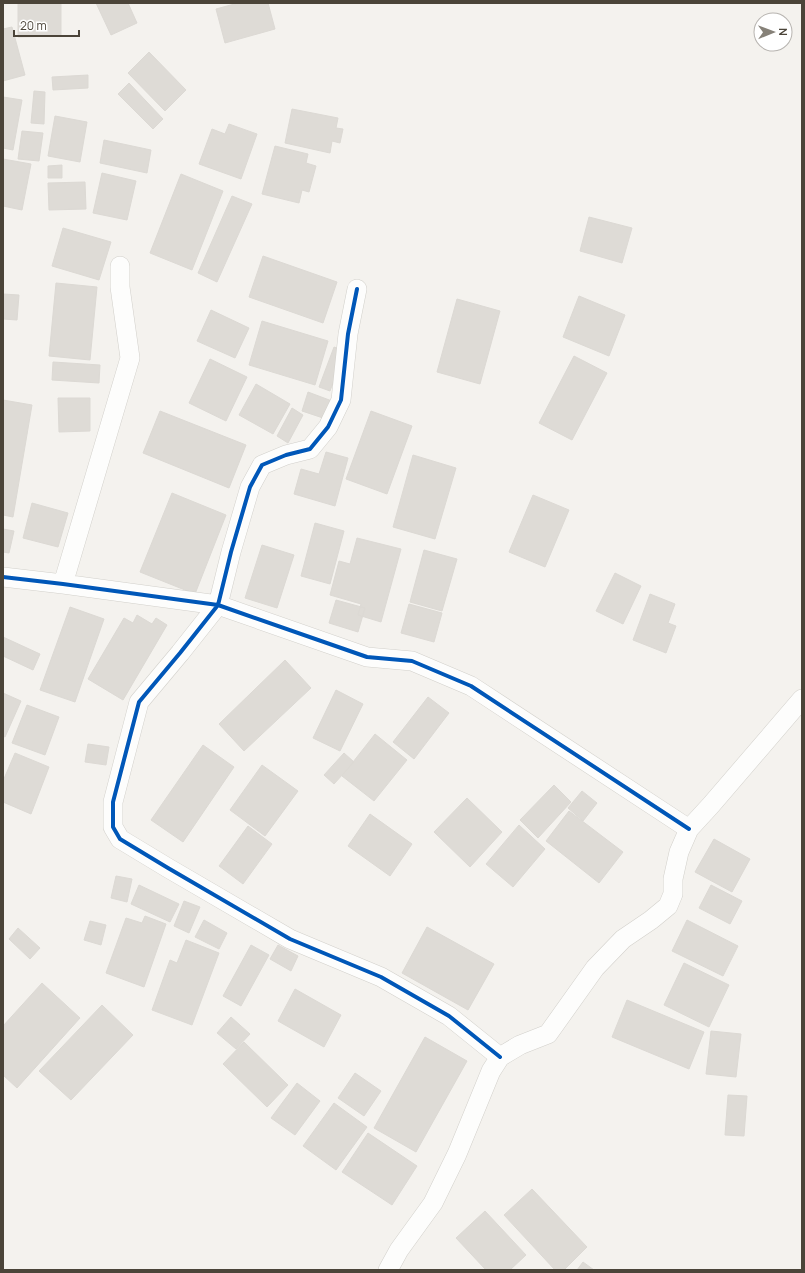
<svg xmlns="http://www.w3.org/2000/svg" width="805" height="1273" viewBox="0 0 805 1273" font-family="Manrope,sans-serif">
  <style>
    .building { fill: #dedbd6; stroke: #dcd9d4 }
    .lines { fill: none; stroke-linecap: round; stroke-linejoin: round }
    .minor-casing { stroke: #d2d0cb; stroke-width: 20 }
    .minor { stroke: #fdfdfc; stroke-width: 19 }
    .cycleway-casing { stroke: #fff; stroke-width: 6 }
    .cycleway { stroke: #0057b8; stroke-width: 4 }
  </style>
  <rect width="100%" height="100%" fill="#f4f2ee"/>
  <path class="building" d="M18,3H61V36L18,37Z
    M96,3H128L137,23L111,35Z
    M238,3H268L275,29L225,43L216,9Z
    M12,27L25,75L3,81V29Z
    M149,52L186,90L165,111L128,73Z
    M88,75V88L53,90L52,77Z
    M129,83L163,119L153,129L118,94Z
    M34,91L45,92L44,124L31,123Z
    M3,97L22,100L13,150L3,148Z
    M292,109L338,118L336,128L343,129L340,143L332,141L330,153L285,143Z
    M55,116L87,122L80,162L48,156Z
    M229,124L257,134L241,179L199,164L212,129L225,134Z
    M22,131L43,133L39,161L18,159Z
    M104,140L151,150L147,173L100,163Z
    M275,146L308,154L306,163L316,166L309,192L302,190L299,203L262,194Z
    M3,159L31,164L22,210L3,206Z
    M62,165V178H48V166Z
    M102,173L136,181L127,220L93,213Z
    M181,174L223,191L192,270L150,253Z
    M85,182L86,209L49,210L48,183Z
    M232,196L252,204L217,282L198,273Z
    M589,217L632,228L622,263L580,251Z
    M63,228L111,242L99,280L52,266Z
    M263,256L337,282L323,323L249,297Z
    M56,283L97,287L90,360L49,356Z
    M3,294L19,295L17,320L3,319Z
    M579,296L625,315L609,356L563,337Z
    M457,299L500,311L480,384L437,372Z
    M211,310L249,328L235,358L197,341Z
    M262,321L328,341L315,385L249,365Z
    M334,347L345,351L330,391L319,387Z
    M574,356L607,373L572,440L539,423Z
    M210,359L247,377L226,421L189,403Z
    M53,362L100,365L99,383L52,380Z
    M256,384L290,404L273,434L239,415Z
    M308,392L332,401L326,419L302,411Z
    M58,398H90V431L59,432Z
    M3,400L32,405L13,517L3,515Z
    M292,408L303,415L288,443L277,436Z
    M160,411L246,445L229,488L143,453Z
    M371,411L412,426L387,494L346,479Z
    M326,452L348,458L335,506L294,494L301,469L319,474Z
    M413,455L456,468L435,539L393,527Z
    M172,493L226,515L195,594L140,572Z
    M533,495L569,510L545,567L509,552Z
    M32,503L68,513L58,547L23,538Z
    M315,523L344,531L330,584L301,576Z
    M3,529L14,531L9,553L3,552Z
    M357,538L401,549L381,622L358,615L361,604L330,595L339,561L350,564Z
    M262,545L294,555L277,608L245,598Z
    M424,550L457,559L442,611L410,602Z
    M615,573L641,586L623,624L596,611Z
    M650,594L675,604L668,623L676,626L666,653L633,640Z
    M336,600L365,608L358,632L329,623Z
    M409,604L442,613L434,642L401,633Z
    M70,607L104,619L75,702L40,690Z
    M137,615L152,624L156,618L167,625L123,700L88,679L124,618L133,623Z
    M3,637L40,654L33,670L3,656Z
    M285,660L311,688L244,751L219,724Z
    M336,690L363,704L340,751L313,738Z
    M3,693L21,701L5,737L3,736Z
    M428,697L449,713L414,759L393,742Z
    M27,705L59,717L45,755L12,743Z
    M375,734L407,760L374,801L342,776Z
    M88,744L109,747L106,765L85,762Z
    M203,745L234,767L183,842L151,820Z
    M15,753L49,767L31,814L3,802V781Z
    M344,753L354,762L334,784L324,775Z
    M262,765L298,791L265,836L230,810Z
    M554,785L571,802L538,838L520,820Z
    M582,791L597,803L583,821L568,808Z
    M467,798L502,832L470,867L434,832Z
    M569,811L623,852L599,883L546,841Z
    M370,814L412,844L390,876L348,846Z
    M519,825L545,849L513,887L486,864Z
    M248,826L272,844L243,884L219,866Z
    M714,839L750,859L732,892L695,872Z
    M116,876L132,879L127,902L111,898Z
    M139,885L179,904L170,922L131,904Z
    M711,885L742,901L730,924L699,908Z
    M184,901L200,907L189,933L174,926Z
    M145,916L166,924L144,987L106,973L126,918L142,923Z
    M204,920L227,933L219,949L195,937Z
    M687,920L738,946L723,976L672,951Z
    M90,921L106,925L101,945L84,940Z
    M427,927L494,964L468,1010L402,973Z
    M18,928L40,948L30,959L9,939Z
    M186,940L219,953L192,1025L152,1010L170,960L177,963Z
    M251,945L269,955L241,1006L223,996Z
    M278,945L298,956L291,971L270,959Z
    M684,963L729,985L709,1027L664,1005Z
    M42,983L80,1018L17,1088L3,1075V1026Z
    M295,989L341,1015L324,1047L278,1021Z
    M627,1000L704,1032L689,1069L612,1037Z
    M102,1005L133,1035L71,1100L39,1071Z
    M231,1017L250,1034L236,1049L217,1033Z
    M711,1031L741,1034L736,1077L706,1074Z
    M425,1037L467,1061L416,1152L374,1128Z
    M244,1042L288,1085L267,1107L223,1064Z
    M355,1073L381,1091L364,1116L338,1098Z
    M297,1083L320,1101L295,1135L271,1118Z
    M728,1095L747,1096L744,1136L725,1135Z
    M334,1103L367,1127L336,1170L303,1146Z
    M368,1133L417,1166L392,1205L342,1172Z
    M532,1189L587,1247L564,1270H555L504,1215Z
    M485,1211L526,1255L510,1270H486L456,1238Z
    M583,1262L594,1270H577Z"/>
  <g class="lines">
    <g class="minor-casing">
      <path id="minor" d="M357,289L348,334L341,400L328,427L310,449L286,455L262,465L250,487L231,552L218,605L180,653L139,702L113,802V827L120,839L168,868L290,939L381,977L449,1016L500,1057
        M3,577L63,584L218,605L367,657L412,661L471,686L689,829
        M63,584L130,358L120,287V266
        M388,1270L399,1250L433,1203L457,1154L491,1071L500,1057L520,1045L548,1034L595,968L623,939L651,920L668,906L673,894V879L679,852L689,829L711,805L802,699"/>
    </g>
    <use href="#minor" class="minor"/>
    <g class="cycleway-casing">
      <path id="cycleway" d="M357,289L348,334L341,400L328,427L310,449L286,455L262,465L250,487L231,552L218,605L180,653L139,702L113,802V827L120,839L168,868L290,939L381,977L449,1016L500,1057
        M3,577L63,584L218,605L367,657L412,661L471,686L689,829"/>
    </g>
    <use href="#cycleway" class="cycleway"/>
  </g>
  <rect width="805" height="1273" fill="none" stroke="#4b4439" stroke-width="8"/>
  <g transform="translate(773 32) rotate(89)"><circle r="19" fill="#ffffff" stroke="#b7b4b0"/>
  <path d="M0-3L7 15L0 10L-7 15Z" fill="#868178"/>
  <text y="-6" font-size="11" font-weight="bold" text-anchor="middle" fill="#4b4439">N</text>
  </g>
  <path d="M14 30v6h65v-6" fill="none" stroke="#4b4439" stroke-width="2"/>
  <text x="20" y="30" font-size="12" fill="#4b4439" stroke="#ffffff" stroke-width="3" paint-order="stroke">20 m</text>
</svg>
